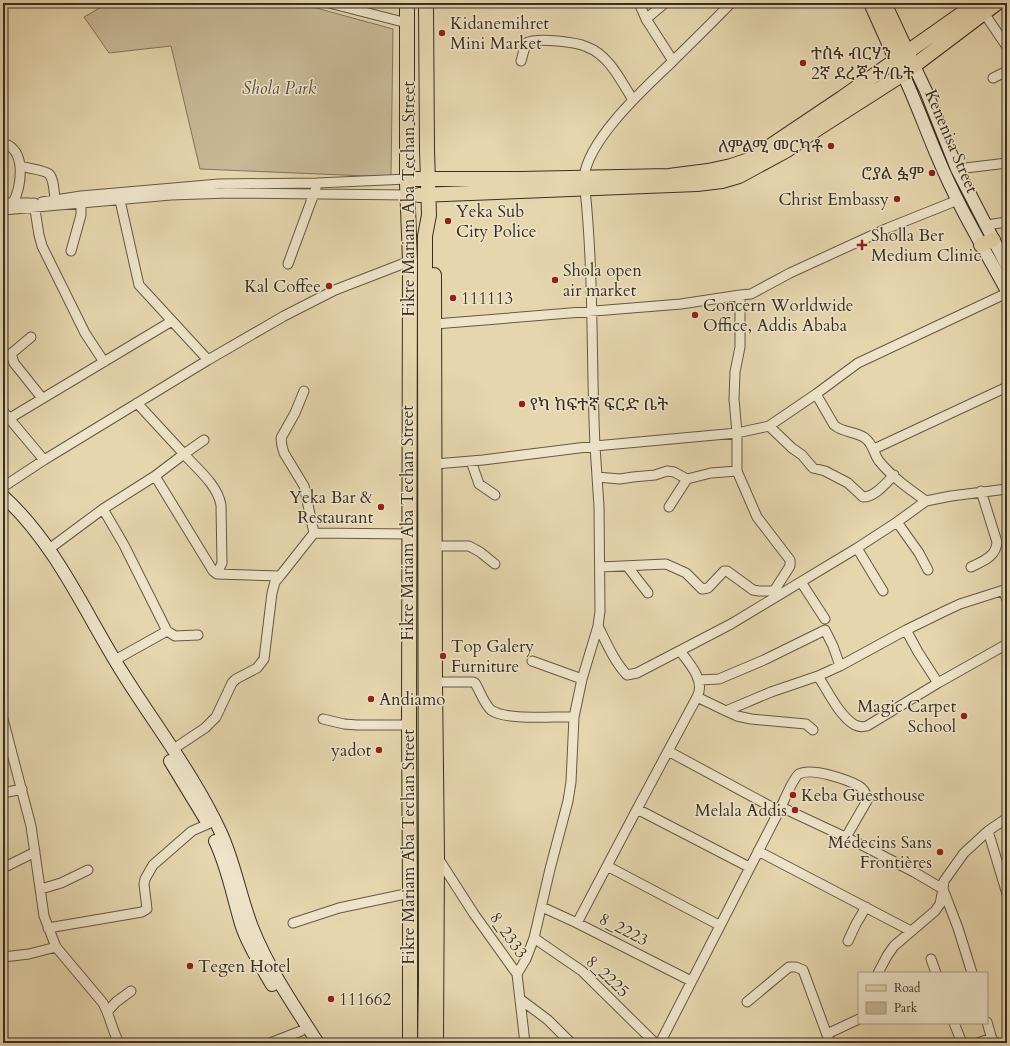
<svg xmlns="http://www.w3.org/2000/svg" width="1010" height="1046" viewBox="0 0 1010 1046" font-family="Cardo,'Noto Serif Ethiopic',serif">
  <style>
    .green { fill: #c9b997; stroke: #81745e }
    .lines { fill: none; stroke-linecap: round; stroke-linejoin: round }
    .street-casing { stroke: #645846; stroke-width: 11 }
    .secondary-casing { stroke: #392e24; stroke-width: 14 }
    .primary-casing { stroke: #392e24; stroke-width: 16 }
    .street { stroke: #efe4ca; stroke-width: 9 }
    .secondary { stroke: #efe4ca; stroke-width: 12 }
    .primary { stroke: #e6d6ae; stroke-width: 14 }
    .poi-dot { fill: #8f2418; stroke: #efe4ca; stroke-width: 1.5 }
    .labels { text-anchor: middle; stroke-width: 3; stroke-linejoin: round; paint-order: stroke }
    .poi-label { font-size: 17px; fill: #392e24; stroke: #efe4ca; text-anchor: start }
    .park-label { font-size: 17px; font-style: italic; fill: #564a3b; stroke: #efe4ca }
    .street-label { font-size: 17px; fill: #392e24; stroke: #efe4ca }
  </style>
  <rect width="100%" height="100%" fill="#e6d6ae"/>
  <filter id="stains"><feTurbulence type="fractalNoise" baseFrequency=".005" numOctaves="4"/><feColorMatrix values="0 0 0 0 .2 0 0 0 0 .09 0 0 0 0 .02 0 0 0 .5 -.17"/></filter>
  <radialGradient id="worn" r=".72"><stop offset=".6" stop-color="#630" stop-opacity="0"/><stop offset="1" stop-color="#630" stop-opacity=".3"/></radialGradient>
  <path class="green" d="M108,3H298L393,29L391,177L200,169L171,46L109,53L84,17Z"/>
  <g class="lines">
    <g class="street-casing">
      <path id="street" d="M329,3L407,23
        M639,3L646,19L673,61
        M984,13L1007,47
        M646,19L665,3
        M521,61L526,43C534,39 547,40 557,41C567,42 578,43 587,47C609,55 621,81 633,100
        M993,78L1007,71
        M3,145H8C26,155 21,187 13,203
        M20,166C26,168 45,170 49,174C54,179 54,192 55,199
        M957,169L1007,163
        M584,177C589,138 645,88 672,62C692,42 712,23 731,3
        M119,196L139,285L208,360
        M42,202L81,196L219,184L317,183L408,179
        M3,203H30
        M34,203L39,235L42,246L85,333L104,362
        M3,210L171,195L229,193L408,195
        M986,225L1007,222
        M71,251L81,215V197
        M288,264L316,188
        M435,324L681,304L740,295
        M31,337L12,353V357L14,363L42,398
        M304,391L295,413L281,438L282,446L284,453L304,486L314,533
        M816,394L834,425C843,433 855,431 865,438C874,445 873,453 879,461C892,477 909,489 926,501
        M3,411L44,460
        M10,418L172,321
        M769,426L792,448L802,455L813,468L825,471L848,483L863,497C875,497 886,483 894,475
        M204,440L184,454C197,469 217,484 221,505L222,563L217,574
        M874,449L1007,387
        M471,461L479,484L495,495
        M435,464L483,460L595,446C591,360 594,275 585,189
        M155,476L213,571L217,574L280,576
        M597,477L620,479L633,477L655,475L667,471L674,472L687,479L711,473L737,471
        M3,487L44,460L208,360L284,316L335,290L410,261
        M669,507L687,479
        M103,509L124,545L167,631L115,660
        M897,522L919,553L928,570
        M436,546H469L480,552L495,564
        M857,548L883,591
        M49,549L103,509L155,476L184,454L137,403
        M627,566L648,593
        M600,567L666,564L686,573L702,589L708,588L724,571H727L753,590L759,591H774L777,595
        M971,567C983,561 996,557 997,542L981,491
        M801,582L825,619
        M1003,590L1007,600
        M774,591L790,566V560L757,517L737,471V433L734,399L735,372L740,347V295L751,294L790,273L888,228L958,200
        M598,626C606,642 614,661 627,675L637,673L731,624L857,548L897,522L926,501L951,496L1007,489
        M906,630L918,652L938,683
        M167,631L175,636L198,635
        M680,651C689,663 706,681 697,697
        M532,661L582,679
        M818,676C827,690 840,717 855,725C859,727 863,727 867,726L938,683L1007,644
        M699,680L719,679L764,660L825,630L833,646L840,666
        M435,682H473L475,683C480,691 484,704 491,710C506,721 556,716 574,717
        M726,711L737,716L751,719L806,724L813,730
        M3,719L31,826L44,916L56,947L103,1003C110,1016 112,1030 119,1043
        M323,719L344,724L357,725H409
        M172,750L205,728L216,717L232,683L236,679L257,668L264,659L272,593L275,582L280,576L314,533L410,534
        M668,751L779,811
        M3,793L22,789
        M781,807C785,799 793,778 799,774C812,767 848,780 859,786C864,789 866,793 868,799L846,837
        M637,809L697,697L726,711L771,692L818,676L840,666L906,630L945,611L960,604L1007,589
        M988,831L1007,818
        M758,851L911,931
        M438,858L474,914L517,974L525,1043
        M3,868L35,852
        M41,889L61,883L88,870
        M542,907L577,923L691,981
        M293,923L339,908L410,893
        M577,923L607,866
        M719,925L607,866L637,809L749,867
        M48,928L142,912L147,909L144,884L145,879L153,865L192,831L208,824
        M534,938L582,971L655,1043
        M848,941L856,924L866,907
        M3,957L29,954L56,947
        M931,959L936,973
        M972,973L958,928L943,889L944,881L964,853L988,831L1007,894
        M517,974L526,959L534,938L550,869L568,801L571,782L574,717L582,679L598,626L600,611L599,507L595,446L737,433L769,426L816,394L858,363L1007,293
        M520,999L548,1020L571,1043
        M747,1002L789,967H796L803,970L830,1043
        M108,1011L116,1002L131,991
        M987,1022L993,1043
        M954,1023L962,1043
        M827,1034L859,1019
        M270,1043L301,1031
        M660,1043L781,807L860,844L914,872L943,889L940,904L935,911L894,946L887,956L878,973
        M978,1043L992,1038"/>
    </g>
    <g class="secondary-casing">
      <path id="secondary" d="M914,66L926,91L957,169L1007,266
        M903,74C916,102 926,130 938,158C957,204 983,247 1007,291
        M3,496C56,544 85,613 122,672C155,725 195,776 221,833C235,864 240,896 252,927C268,968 294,1006 318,1043
        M170,761L207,822
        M215,841C228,868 233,898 242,927C249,947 261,966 272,985"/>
    </g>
    <g class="primary-casing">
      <path id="primary" d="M407,3V183L410,261L409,725L410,893V1043
        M871,3L900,68
        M884,3L911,61
        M408,179H520L669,176L708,171L731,166L749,160L763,151L842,98L977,3
        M419,195L697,184L722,181L739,176L787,150L820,127L903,74L997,3
        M981,245L993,240
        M434,275L435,682L437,857L436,1043
        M425,1043L426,979L425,323V236L429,215L427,150L426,3"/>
    </g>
    <use href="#street" class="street"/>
    <use href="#secondary" class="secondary"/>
    <use href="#primary" class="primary"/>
  </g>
  <g class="poi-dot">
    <circle cx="442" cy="33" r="4"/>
    <circle cx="803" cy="63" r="4"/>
    <circle cx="831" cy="146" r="4"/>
    <circle cx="932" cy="173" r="4"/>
    <circle cx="897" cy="199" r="4"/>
    <circle cx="448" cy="221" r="4"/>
    <path d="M860 239h4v4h4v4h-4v4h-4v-4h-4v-4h4z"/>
    <circle cx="555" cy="280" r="4"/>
    <circle cx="329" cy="286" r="4"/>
    <circle cx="453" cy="298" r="4"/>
    <circle cx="695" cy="315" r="4"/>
    <circle cx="522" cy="404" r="4"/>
    <circle cx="381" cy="507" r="4"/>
    <circle cx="443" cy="656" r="4"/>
    <circle cx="371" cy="699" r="4"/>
    <circle cx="964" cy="716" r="4"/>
    <circle cx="379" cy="750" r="4"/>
    <circle cx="793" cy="795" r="4"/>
    <circle cx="795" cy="810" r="4"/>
    <circle cx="940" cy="852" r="4"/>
    <circle cx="190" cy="966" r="4"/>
    <circle cx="331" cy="999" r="4"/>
  </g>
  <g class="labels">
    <g class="poi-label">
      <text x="450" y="29">Kidanemihret<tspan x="450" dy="20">Mini Market</tspan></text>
      <text x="811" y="59">ተስፋ ብርሃን<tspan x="811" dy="20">2ኛ ደረጃ ት/ቤት</tspan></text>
      <text x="823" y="152" text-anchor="end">ለምልሚ መርካቶ</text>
      <text x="924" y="179" text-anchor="end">ሮያል ፏም</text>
      <text x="889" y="205" text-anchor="end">Christ Embassy</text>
      <text x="456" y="217">Yeka Sub<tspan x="456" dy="20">City Police</tspan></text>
      <text x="871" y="241">Sholla Ber<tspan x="871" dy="20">Medium Clinic</tspan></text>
      <text x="563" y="276">Shola open<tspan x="563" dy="20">air market</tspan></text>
      <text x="321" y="292" text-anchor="end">Kal Coffee</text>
      <text x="461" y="304">111113</text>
      <text x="703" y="311">Concern Worldwide<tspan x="703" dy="20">Office, Addis Ababa</tspan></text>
      <text x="530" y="410">የካ ከፍተኛ ፍርድ ቤት</text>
      <text x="373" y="503" text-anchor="end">Yeka Bar &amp;<tspan x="373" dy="20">Restaurant</tspan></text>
      <text x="451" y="652">Top Galery<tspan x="451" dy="20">Furniture</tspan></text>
      <text x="379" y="705">Andiamo</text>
      <text x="956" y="712" text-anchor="end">Magic Carpet<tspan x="956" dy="20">School</tspan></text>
      <text x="371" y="756" text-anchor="end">yadot</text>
      <text x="801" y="801">Keba Guesthouse</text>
      <text x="787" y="816" text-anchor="end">Melala Addis</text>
      <text x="932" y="848" text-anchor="end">Médecins Sans<tspan x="932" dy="20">Frontières</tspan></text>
      <text x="198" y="972">Tegen Hotel</text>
      <text x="339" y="1005">111662</text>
    </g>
    <g class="park-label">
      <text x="279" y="94">Shola Park</text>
    </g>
    <g class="street-label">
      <text transform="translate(952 141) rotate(67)" y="6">Kenenisa Street</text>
      <text transform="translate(408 199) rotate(-90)" y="6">Fikre Mariam Aba Techan Street</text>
      <text transform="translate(407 523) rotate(-90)" y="6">Fikre Mariam Aba Techan Street</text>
      <text transform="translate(408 847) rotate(-90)" y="6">Fikre Mariam Aba Techan Street</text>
      <text transform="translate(624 929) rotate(27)" y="6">8_2223</text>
      <text transform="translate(509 935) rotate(55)" y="6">8_2333</text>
      <text transform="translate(608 976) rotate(43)" y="6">8_2225</text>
    </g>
  </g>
  <rect width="1010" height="1046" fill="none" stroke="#e6d6ae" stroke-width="16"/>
  <rect x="4" y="4" width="1002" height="1038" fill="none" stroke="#392e24" stroke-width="2"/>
  <rect x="8" y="8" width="994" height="1030" fill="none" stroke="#392e24"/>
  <rect x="858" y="972" width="130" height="52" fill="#efe4ca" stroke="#a69b88"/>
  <rect x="866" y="985" width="20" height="6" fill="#e6d6ae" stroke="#a69b88"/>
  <text x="894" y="992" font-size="12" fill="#392e24">Road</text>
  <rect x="866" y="1002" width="20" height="12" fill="#c9b997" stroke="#a69b88"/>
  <text x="894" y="1012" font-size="12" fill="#392e24">Park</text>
  <rect width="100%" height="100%" filter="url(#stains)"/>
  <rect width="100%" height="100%" fill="url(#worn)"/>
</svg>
